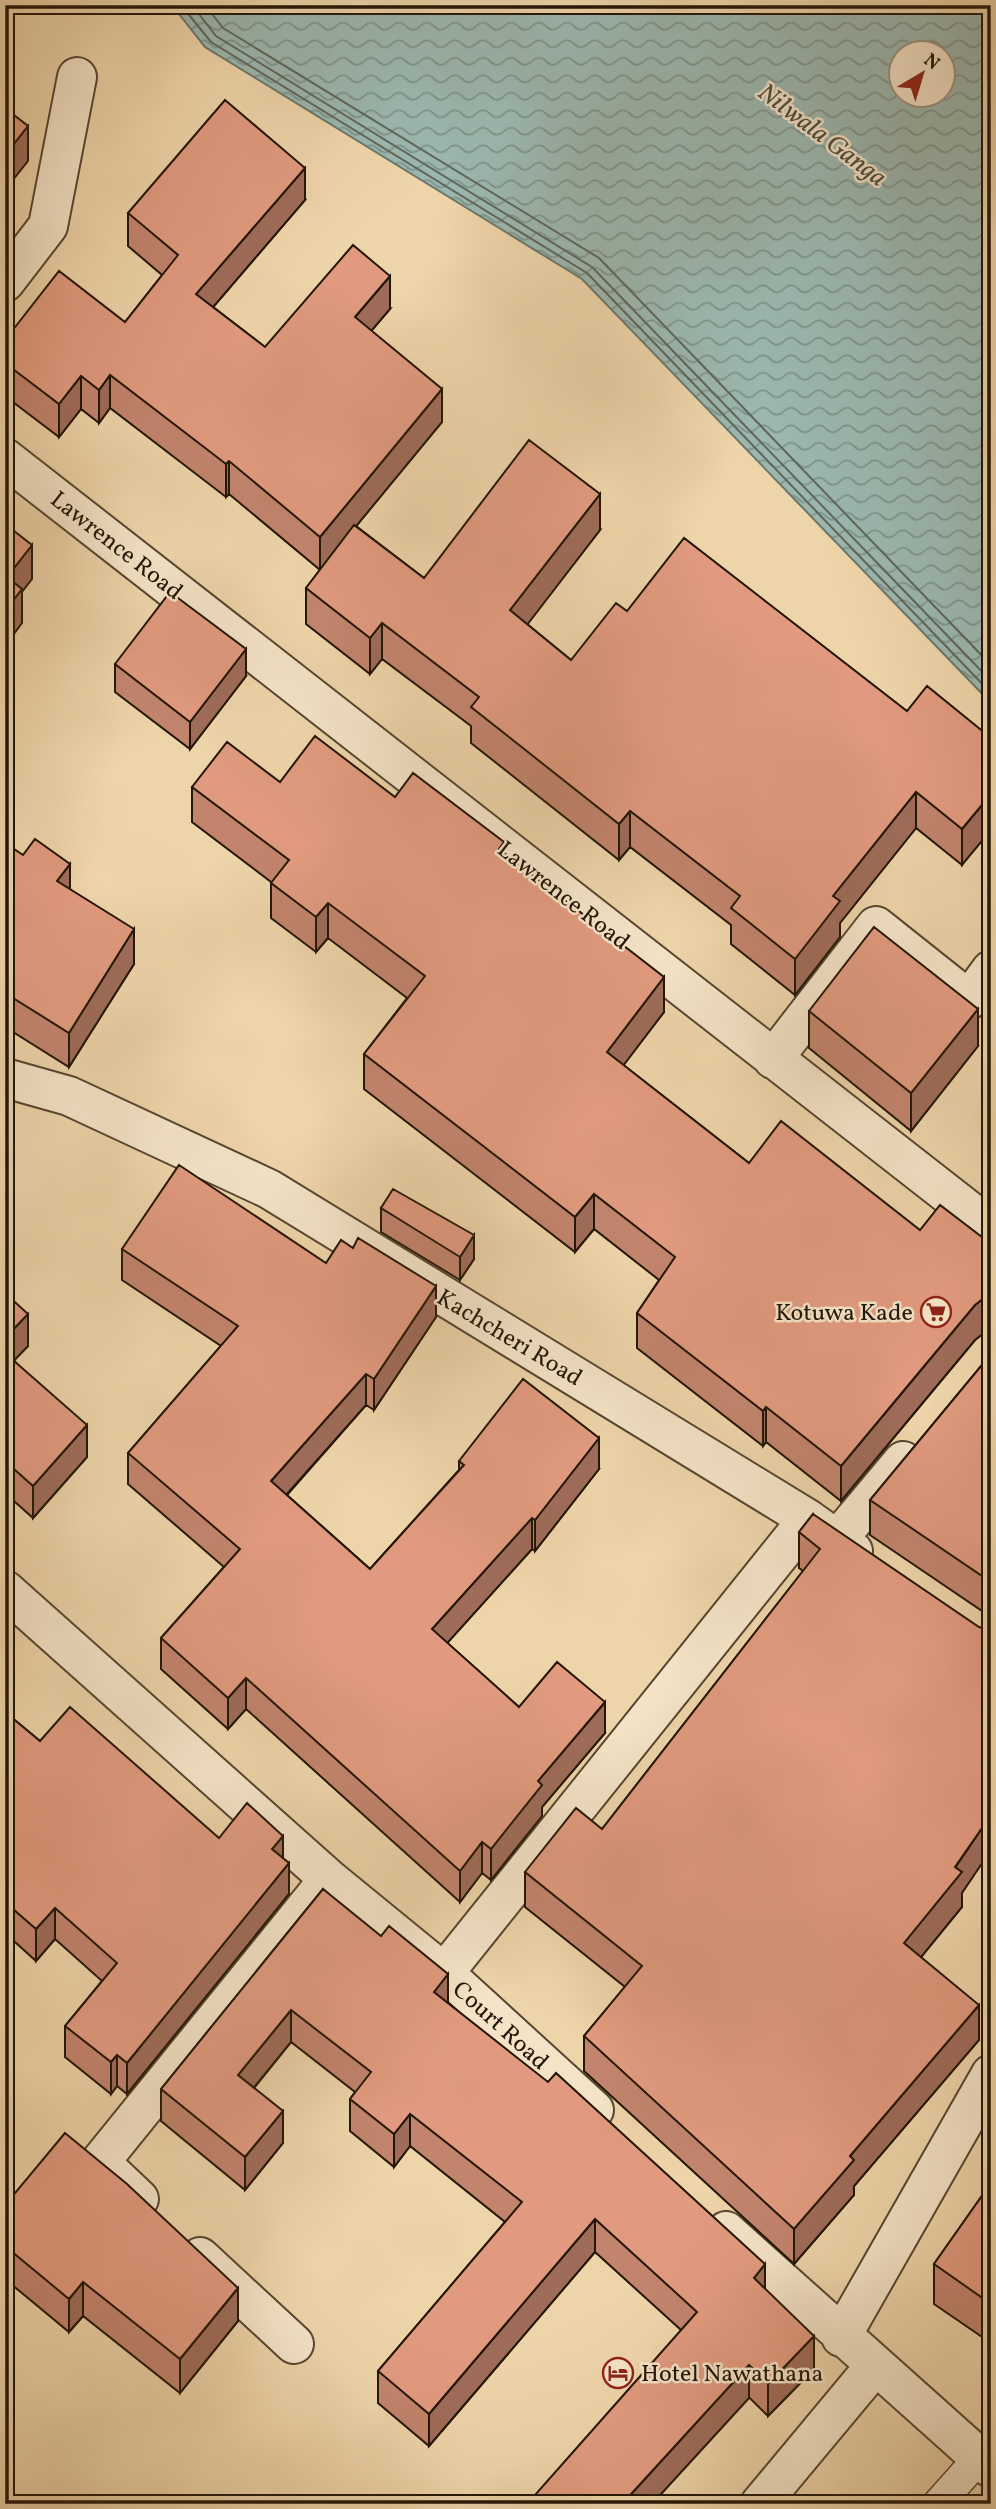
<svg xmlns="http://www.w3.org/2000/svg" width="996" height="2509" viewBox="0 0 996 2509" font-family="Vollkorn,serif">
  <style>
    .water { fill: url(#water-waves); stroke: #6b776c; stroke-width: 2; fill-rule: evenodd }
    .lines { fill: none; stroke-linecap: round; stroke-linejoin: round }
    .shore { stroke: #5f665b; stroke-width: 2 }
    .lane-casing { stroke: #564630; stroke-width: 33 }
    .street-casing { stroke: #564630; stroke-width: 42 }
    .lane { stroke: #f4e3c7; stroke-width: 30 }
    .street { stroke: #f4e3c7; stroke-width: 38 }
    .wall { fill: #c2846d; stroke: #231607; stroke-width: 2 }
    .shaded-wall { fill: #9e6c59; stroke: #231607; stroke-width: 2 }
    .building { fill: #e19a7f; stroke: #231607; stroke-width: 2 }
    .labels { text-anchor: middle; stroke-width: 5; stroke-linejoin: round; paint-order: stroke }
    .street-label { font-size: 24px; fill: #231607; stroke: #f4e3c7 }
    .poi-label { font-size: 24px; fill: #231607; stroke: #f4e3c7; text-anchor: end }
    .water-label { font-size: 26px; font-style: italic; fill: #4d4e42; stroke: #f4e3c7 }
  </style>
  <defs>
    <pattern id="water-waves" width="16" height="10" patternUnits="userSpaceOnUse" patternTransform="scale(1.75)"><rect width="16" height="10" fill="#9bb7af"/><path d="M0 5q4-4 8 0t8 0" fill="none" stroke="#7e948c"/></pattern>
  </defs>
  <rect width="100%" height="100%" fill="#eed4a9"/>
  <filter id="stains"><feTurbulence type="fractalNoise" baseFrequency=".00286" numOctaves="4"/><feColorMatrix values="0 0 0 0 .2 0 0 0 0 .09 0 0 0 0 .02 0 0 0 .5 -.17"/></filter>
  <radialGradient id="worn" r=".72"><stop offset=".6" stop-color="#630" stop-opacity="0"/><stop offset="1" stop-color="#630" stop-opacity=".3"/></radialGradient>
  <path class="water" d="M172,5H991V703L582,279L205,47ZM902,52H944V94H902Z"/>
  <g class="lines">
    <path class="shore" d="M181,5L211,42L587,273L991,693
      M192,5L216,36L592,267L991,681
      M205,5L223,28L599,258L991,665"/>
    <g class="lane-casing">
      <path id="lane" d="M938,2504L979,2458"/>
    </g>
    <g class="street-casing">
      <path id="street" d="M5,282L48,226L77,77
        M5,458L991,1228
        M773,1059L876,926L969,1000L991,970
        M5,1078L69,1096L269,1189L808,1519L853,1551
        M837,1540L903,1461
        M5,1590L329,1879L444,1973L594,2110
        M444,1973L808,1519
        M139,2199L100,2162L329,1879
        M726,2231L991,2468
        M200,2257L294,2344
        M841,2337L991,2074
        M760,2504L874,2367"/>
    </g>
    <use href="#lane" class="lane"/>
    <use href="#street" class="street"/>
  </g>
  <path class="wall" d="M305,200L213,307L265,347L390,309L371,331L442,422L356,526L424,578L600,530L527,624L571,660L627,611L907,711L991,738L962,865L916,828L840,923V937L795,995L731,944V925L630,847L619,860L471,743V726L382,659L370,674L306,624V588L320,570L229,494L226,497L110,408L99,423L81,409L59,437L5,396V340L125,322L162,275L128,246V213Z
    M115,664L246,676L190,749L115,692Z
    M280,782L395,797L504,853L664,1012L623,1065L749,1163L920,1230L991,1244V1333H984L975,1340L841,1501L766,1442L763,1446L637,1348V1313L659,1280L594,1229L575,1252L364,1089V1054L407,998L328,938L316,952L271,918V882L192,822V787Z
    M5,843L70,889L134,964L69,1067L5,1027Z
    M809,1011L978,1046L911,1131L809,1048Z
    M991,1061V1096L987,1093V1066Z
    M381,1208L474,1259L460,1280L381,1232Z
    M122,1249L326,1263L436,1317L374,1410L366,1405L287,1495L370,1569L459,1470V1461L599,1469L535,1551L532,1549L447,1643L519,1707L605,1733L542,1807V1816L491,1880L482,1873L460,1902L246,1709L228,1729L161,1669V1638L224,1567L128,1484V1453L221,1346L122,1280Z
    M5,1293L28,1346L14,1360L87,1457L33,1518L5,1493Z
    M991,1354V1617L870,1535V1500Z
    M813,1514L962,1893V1907L921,1957L979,2040L854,2186V2195L794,2264L584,2071V2036L625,1987L525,1907V1872L602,1829L803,1571L799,1568V1532Z
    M5,1712L40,1741L219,1838L283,1858L289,1894L127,2094L117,2086L111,2094L65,2057V2026L102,1981L55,1939L36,1961L5,1933Z
    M323,1889L765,2289L814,2369L768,2416L681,2330L595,2252L429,2446L378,2403V2371L505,2222L410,2146L394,2167L350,2131V2099L355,2092L291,2042L254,2088L283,2143L245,2190L161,2121V2089Z
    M991,2183V2343L934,2304V2264Z
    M5,2205L238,2321L180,2393L83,2316L69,2332L5,2279Z
    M991,2357V2400L989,2399V2359Z"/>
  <path class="shaded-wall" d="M28,126V161L5,190V155Z
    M305,168V200L196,327V294Z
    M390,276V309L355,350V317Z
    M110,375V408L99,423V390Z
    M81,376V409L59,437V404Z
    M442,389V422L320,570V537Z
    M229,461V494L226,497V464Z
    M600,494V530L510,647V610Z
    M32,545V579L22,592V623L5,646L7,577Z
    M382,623V659L370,674V638Z
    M12,637V672L5,681V646Z
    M246,649V676L190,749V722Z
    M916,792V828L840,923V937L795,995V959L833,896Z
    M991,794V830L962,865V829Z
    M630,811V847L619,860V824Z
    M504,842V878L499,849Z
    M70,864V898L57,881Z
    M328,903V938L316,952V917Z
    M134,929V964L69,1067V1033Z
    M664,977V1012L607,1087V1052Z
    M978,1009V1046L911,1131V1093Z
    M594,1194V1229L575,1252V1217Z
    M474,1235V1259L460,1280V1257Z
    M436,1286V1317L374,1410V1379Z
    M984,1298V1333L975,1340L841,1501V1466L975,1305Z
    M28,1314V1346L5,1370V1338Z
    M366,1374V1405L271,1512V1481Z
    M766,1407V1442L763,1446V1411Z
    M87,1425V1457L33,1518V1486Z
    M599,1438V1469L535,1551V1520Z
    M532,1518V1549L432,1660V1629Z
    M246,1678V1709L228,1729V1698Z
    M605,1702V1733L542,1807V1816L491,1880V1849L538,1781Z
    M991,1815V1850L962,1893V1907L904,1978V1943Z
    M283,1836V1867L272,1849Z
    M482,1842V1873L460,1902V1871Z
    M289,1863V1894L127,2094V2063Z
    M55,1908V1939L36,1961V1929Z
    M448,1974V2007L434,1992Z
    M979,2005V2040L854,2186V2195L794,2264V2229L850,2156Z
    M291,2010V2042L238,2107V2075Z
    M117,2055V2086L111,2094V2062Z
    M283,2111V2143L245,2190V2157Z
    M410,2114V2146L394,2167V2134Z
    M595,2219V2252L429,2446V2414Z
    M765,2264V2297L754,2278Z
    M83,2282V2316L69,2332V2299Z
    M238,2288V2321L180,2393V2359Z
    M814,2336V2369L768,2416V2384Z
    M749,2365V2398L652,2504H622Z"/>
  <path class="building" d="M225,100L305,168L196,294L265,347L353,245L390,276L355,317L442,389L320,537L229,461L226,464L110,375L99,390L81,376L59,404L5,363V340L59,271L125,322L178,255L128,213Z
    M5,108L28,126L5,155Z
    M529,440L600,494L510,610L571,660L616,603L627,611L684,538L907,711L927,686L991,738V794L962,829L916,792L833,896L840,901L795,959L731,908L740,896L630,811L619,824L471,707L479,697L382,623L370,638L306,588L354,525L424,578Z
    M5,524L32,545L7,577L22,589L5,611Z
    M170,592L246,649L190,722L115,664Z
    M5,632L12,637L5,646Z
    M315,736L395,797L413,773L504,842L499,849L664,977L607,1052L749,1163L781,1121L920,1230L940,1205L991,1244V1298H984L975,1305L841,1466L766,1407L763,1411L637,1313L675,1257L594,1194L575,1217L364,1054L425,976L328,903L316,917L271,883L289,860L192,787L227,742L280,782Z
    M35,839L70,864L57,881L134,929L69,1033L5,993V843L23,855Z
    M874,927L978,1009L911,1093L809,1011Z
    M179,1165L326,1263L341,1240L353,1248L358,1238L436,1286L374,1379L366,1374L271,1481L370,1569L464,1465L459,1461L523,1379L599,1438L535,1520L532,1518L432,1629L519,1707L557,1662L605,1702L538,1781L542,1785L491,1849L482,1842L460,1871L246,1678L228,1698L161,1638L240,1549L128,1453L238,1326L122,1249Z
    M393,1189L474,1235L460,1257L381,1208Z
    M5,1293L28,1314L5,1338Z
    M5,1353L87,1425L33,1486L5,1461Z
    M991,1354V1582L870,1500Z
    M813,1514L979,1627L991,1631V1815L955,1867L962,1872L904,1943L979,2005L850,2156L854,2160L794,2229L584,2036L642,1966L525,1872L576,1808L602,1829L820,1549L799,1532Z
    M70,1707L219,1838L247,1803L283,1836L272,1849L289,1863L127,2063L117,2055L111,2062L65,2026L117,1963L55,1908L36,1929L5,1902V1712L40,1741Z
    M323,1889L381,1936L389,1926L448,1974L434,1992L548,2082L556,2073L765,2264L754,2278L814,2336L768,2384L749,2365L622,2504H527L697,2312L595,2219L429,2414L378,2371L522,2202L410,2114L394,2134L350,2099L371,2072L291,2010L238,2075L283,2111L245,2157L161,2089Z
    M65,2133L127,2184L238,2288L180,2359L83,2282L69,2299L5,2246V2205Z
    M991,2183V2304L934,2264Z"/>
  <defs>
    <g id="supermarket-ring" transform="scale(1.575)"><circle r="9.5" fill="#f4e3c7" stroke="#8f2418" stroke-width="1.5"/><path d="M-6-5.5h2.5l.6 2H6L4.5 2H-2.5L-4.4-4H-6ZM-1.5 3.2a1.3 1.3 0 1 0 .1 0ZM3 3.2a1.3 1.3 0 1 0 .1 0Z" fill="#8f2418"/></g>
    <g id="hotel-ring" transform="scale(1.575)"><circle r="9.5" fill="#f4e3c7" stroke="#8f2418" stroke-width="1.5"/><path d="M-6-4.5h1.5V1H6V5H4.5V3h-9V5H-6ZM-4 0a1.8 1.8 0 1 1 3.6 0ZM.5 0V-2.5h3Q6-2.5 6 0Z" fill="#8f2418"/></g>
  </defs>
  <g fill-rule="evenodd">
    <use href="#supermarket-ring" x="936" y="1312"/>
    <use href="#hotel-ring" x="618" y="2373"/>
  </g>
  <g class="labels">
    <g class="street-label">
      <text transform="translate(117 545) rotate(38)" y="8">Lawrence Road</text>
      <text transform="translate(564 895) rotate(38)" y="8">Lawrence Road</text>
      <text transform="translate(510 1337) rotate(31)" y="8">Kachcheri Road</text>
      <text transform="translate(501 2025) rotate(42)" y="8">Court Road</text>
    </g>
    <g class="poi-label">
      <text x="913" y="1320">Kotuwa Kade</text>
      <text x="641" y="2381" text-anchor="start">Hotel Nawathana</text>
    </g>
    <g class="water-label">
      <text transform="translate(823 134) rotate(37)" y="9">Nilwala Ganga</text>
    </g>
  </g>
  <rect width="996" height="2509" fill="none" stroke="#eed4a9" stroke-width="28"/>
  <rect x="7" y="7" width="982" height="2495" fill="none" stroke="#231607" stroke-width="3.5"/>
  <rect x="14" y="14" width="968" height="2481" fill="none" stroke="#231607" stroke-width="2"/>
  <g transform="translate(922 74) rotate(38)"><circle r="33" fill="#f4e3c7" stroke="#a0917a" stroke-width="2"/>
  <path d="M0-5L12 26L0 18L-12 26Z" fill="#8f2418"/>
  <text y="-10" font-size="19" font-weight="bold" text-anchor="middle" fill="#231607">N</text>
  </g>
  <rect width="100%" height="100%" filter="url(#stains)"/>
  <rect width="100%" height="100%" fill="url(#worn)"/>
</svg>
